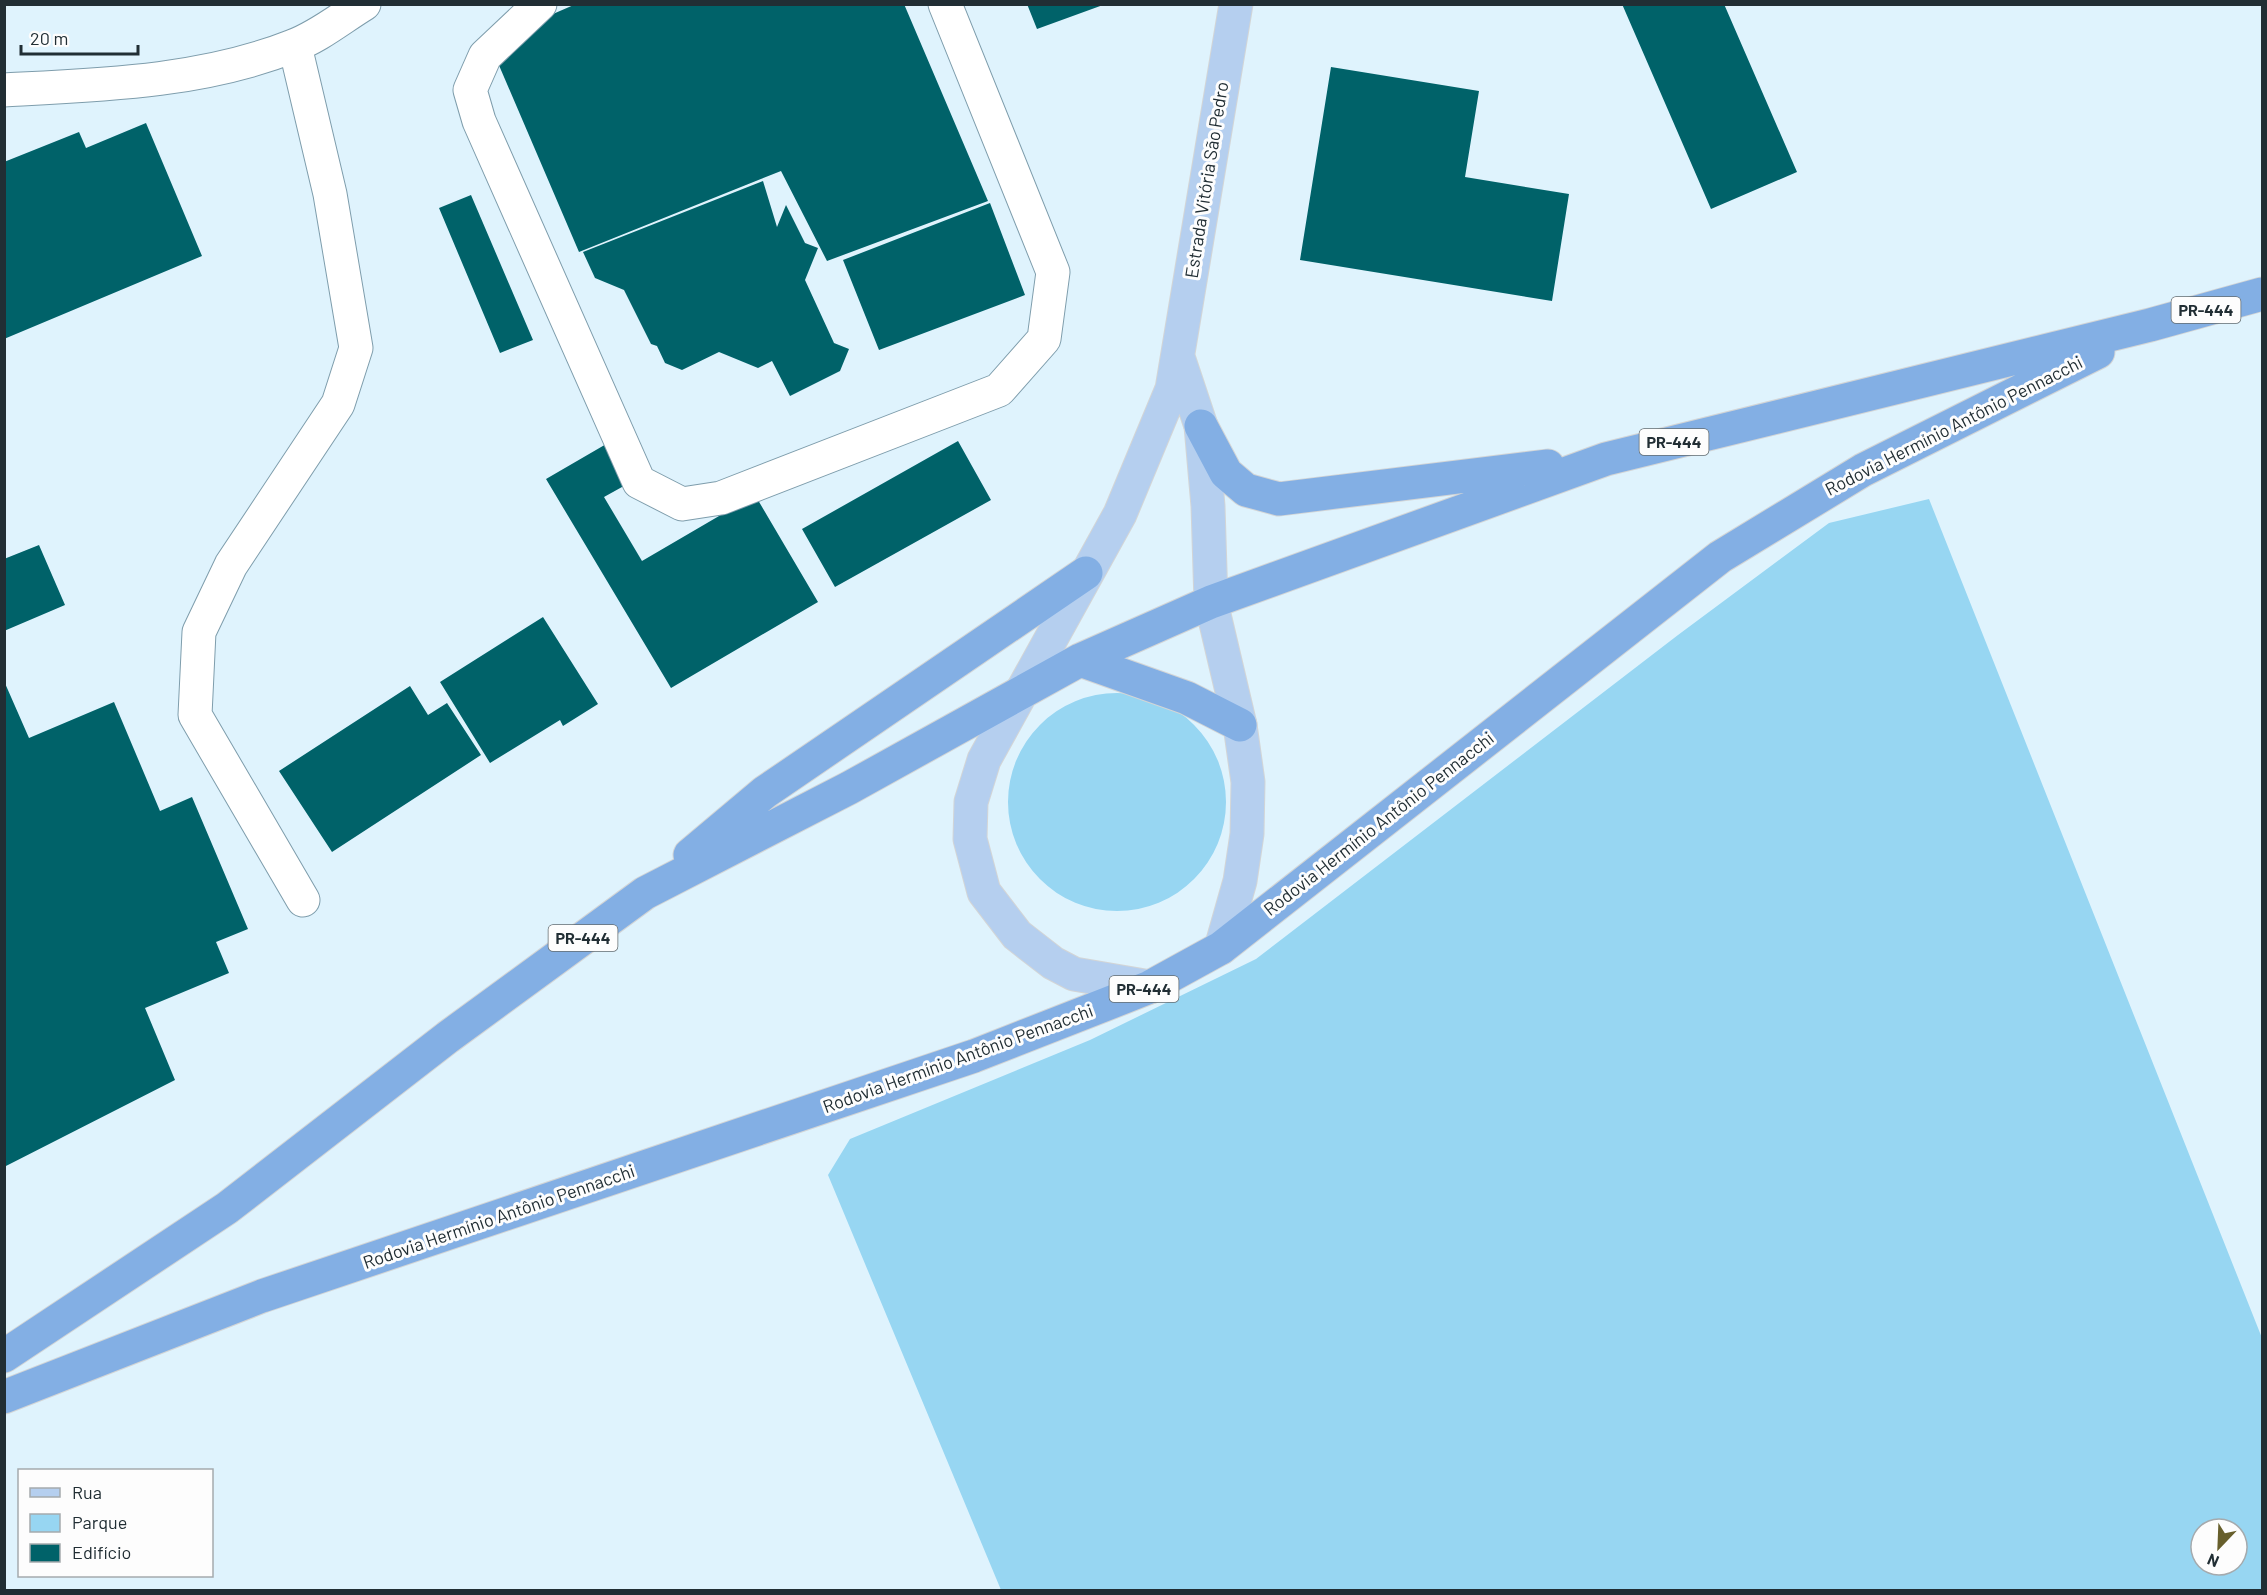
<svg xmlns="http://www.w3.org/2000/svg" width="2267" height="1595" viewBox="0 0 2267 1595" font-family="Barlow,sans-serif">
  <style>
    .green { fill: #97d6f2; fill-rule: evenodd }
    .building { fill: #006269 }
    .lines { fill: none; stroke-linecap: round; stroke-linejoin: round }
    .minor-casing { stroke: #7e9dac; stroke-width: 35 }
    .major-casing { stroke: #d3d5d6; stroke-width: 35 }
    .highway-casing { stroke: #d3d5d6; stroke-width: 35 }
    .minor { stroke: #fff; stroke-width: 33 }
    .major { stroke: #b5cfef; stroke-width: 33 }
    .highway { stroke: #83afe4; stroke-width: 33 }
    .labels { text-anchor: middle; stroke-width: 6; stroke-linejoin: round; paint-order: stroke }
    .shield { fill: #fdfdfd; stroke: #636c70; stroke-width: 1.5 }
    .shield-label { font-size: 16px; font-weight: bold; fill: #212e34 }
    .street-label { font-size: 18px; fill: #212e34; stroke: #fdfdfd }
  </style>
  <rect width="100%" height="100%" fill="#dff3fd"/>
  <path class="green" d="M1929,499L2262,1338V1590H1001L828,1175L850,1139L1090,1040L1256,959L1678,635L1829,523ZM2201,1529H2237V1565H2201Z
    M1008 802a109 109 0 1 1 218 0a109 109 0 1 1-218 0Z"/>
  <path class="building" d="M576,4H904L988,201L827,261L781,171L579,252L495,56L523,27Z
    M1027,4H1103V5L1037,29Z
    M1622,4H1724L1797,172L1711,209Z
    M1331,67L1479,91L1465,177L1569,194L1552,301L1300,260Z
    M146,123L202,256L4,339V162L79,132L86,148Z
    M763,181L777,227L786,205L805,243L818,248L805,280L834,343L849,349L840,371L790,396L772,361L758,368L719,352L682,370L665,363L657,346L651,344L624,290L595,278L583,252Z
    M471,195L533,340L500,353L439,208Z
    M990,203L1025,295L879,350L843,260Z
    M958,441L991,500L835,587L802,529Z
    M608,443L631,482L604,497L642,561L755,495L818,602L671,688L546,479Z
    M39,545L65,605L4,631V559Z
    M543,617L598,704L563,726L560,720L490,763L440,682Z
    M4,681L29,738L114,702L160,811L192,797L248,929L216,942L229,973L145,1008L175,1080L4,1167Z
    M410,686L428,715L447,703L481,755L332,852L279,771Z"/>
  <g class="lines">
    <g class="minor-casing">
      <path id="minor" d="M540,4L485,56L470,90L479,121L639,482L682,504L721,498L999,390L1044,339L1053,272L945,4
        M295,46L330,194L356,348L338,404L231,565L199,632L195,715L303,900
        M4,90C101,85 202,82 293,46C318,37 341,18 364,4"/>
    </g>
    <g class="major-casing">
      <path id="major" d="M1178,357L1201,426L1208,506L1211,602L1240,725L1248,782L1247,834L1240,881L1221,948
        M1150,987L1074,974L1053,963L1017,935L984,892L970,839L971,802L984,760L1120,514L1172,389L1236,4"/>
    </g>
    <g class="highway-casing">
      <path id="highway" d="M1201,426L1226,473L1246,490L1279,499L1548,466
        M1080,660L1187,698L1240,725
        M690,855L765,792L1086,573
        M4,1356L227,1208L448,1037L645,893L849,788L1080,660L1211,602L1606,459L2150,325L2262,294
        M4,1397L262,1296L974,1056L1150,987L1221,948L1720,557L1863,470L2098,352"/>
    </g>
    <use href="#minor" class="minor"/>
    <use href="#major" class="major"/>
    <use href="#highway" class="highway"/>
  </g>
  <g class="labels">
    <g class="shield">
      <rect x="2171.5" y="297" width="69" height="26" rx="4.5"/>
      <rect x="1639.5" y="429" width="69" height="26" rx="4.5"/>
      <rect x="548.5" y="925" width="69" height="26" rx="4.5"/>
      <rect x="1109.5" y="976" width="69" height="26" rx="4.5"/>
    </g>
    <g class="shield-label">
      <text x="2206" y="316">PR-444</text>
      <text x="1674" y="448">PR-444</text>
      <text x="583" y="944">PR-444</text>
      <text x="1144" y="995">PR-444</text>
    </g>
    <g class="street-label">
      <text transform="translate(1207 180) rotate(-81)" y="6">Estrada Vitória São Pedro</text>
      <text transform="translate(1954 426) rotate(-27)" y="6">Rodovia Hermínio Antônio Pennacchi</text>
      <text transform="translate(1379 824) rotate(-38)" y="6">Rodovia Hermínio Antônio Pennacchi</text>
      <text transform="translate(958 1059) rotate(-20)" y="6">Rodovia Hermínio Antônio Pennacchi</text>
      <text transform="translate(499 1217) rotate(-19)" y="6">Rodovia Hermínio Antônio Pennacchi</text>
    </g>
  </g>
  <rect width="2267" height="1595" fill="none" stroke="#212e34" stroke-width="12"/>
  <rect x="18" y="1469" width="195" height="108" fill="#fdfdfd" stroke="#a5aaad" stroke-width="1.5"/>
  <rect x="30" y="1488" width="30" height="9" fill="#b5cfef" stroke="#a5aaad" stroke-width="1.5"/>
  <text x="72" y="1499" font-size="18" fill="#212e34">Rua</text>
  <rect x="30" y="1514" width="30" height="18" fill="#97d6f2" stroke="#a5aaad" stroke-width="1.5"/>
  <text x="72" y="1529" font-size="18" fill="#212e34">Parque</text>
  <rect x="30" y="1544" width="30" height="18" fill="#006269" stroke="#a5aaad" stroke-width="1.5"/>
  <text x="72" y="1559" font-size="18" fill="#212e34">Edifício</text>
  <g transform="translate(2219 1547) rotate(203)"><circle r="28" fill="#fdfdfd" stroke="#a5aaad" stroke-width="1.5"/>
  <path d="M0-4.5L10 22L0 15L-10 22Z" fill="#675f2c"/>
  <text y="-9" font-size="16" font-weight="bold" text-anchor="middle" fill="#212e34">N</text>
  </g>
  <path d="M21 45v9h117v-9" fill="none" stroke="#212e34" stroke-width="3"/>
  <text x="30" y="45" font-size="18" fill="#212e34" stroke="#fdfdfd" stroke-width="4.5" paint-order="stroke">20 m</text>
</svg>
